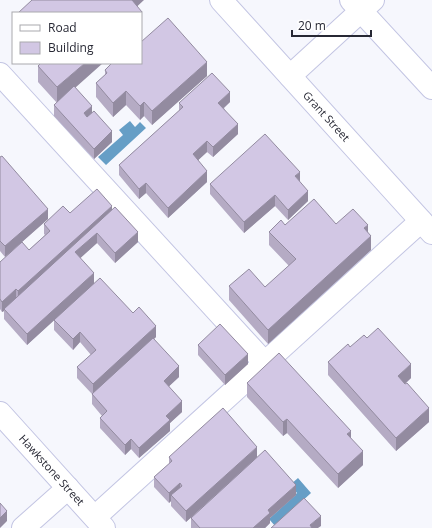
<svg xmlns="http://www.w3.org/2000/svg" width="432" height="528" viewBox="0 0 432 528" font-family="'Open Sans',sans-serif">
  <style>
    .water { fill: #669ec6 }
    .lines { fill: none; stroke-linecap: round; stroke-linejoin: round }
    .minor-casing { stroke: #c3c5e3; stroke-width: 24 }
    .minor { stroke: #fff; stroke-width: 22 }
    .wall { fill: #b5abc4 }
    .shaded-wall { fill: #938ba0 }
    .building { fill: #d2c7e4; stroke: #938ba0 }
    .labels { text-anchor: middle; stroke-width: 3.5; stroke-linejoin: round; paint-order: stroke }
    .street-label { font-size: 11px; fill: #272834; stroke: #fff }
  </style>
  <rect width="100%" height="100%" fill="#f6f7fd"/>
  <path class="water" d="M130,121L135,127L140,122L146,128L106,165L98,157L123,135L119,130Z
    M298,478L311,493L275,526L269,519L297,493L290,485Z"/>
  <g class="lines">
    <g class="minor-casing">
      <g id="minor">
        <path id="s1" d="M221,0L432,233"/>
        <path d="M351,0L432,88"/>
        <path d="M0,74L264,362"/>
        <path d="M290,76L373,0"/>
        <path id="s2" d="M0,413L104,528"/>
        <path d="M95,517L421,221"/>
        <path d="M23,528L68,488"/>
      </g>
    </g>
    <use href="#minor" class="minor"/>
  </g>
  <path class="wall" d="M38,66L75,87L112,142L94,159L54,116V105L57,103L38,82Z
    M105,70L207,76L152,125L144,116L140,120L126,105L113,117L96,97V83L105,75Z
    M230,102L224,108L238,134L213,157L207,152L198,160L207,182L168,218L146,193L139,199L119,175V165L179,111V103Z
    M0,157L48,219L5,257L0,251Z
    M300,182L308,201L288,220L275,206L244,233L210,194V184Z
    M112,210L138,242L115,263L97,243L80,258L94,283L133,313L156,337L154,339L179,377L169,386L182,412L170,423V431L139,458L131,449L125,455L100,428V418L102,416L92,404V394L77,378V367L91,355L80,342L73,350L54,330V320L27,345L4,319V311L2,312L0,309V262L29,250L45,235L44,234V224L70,213Z
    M336,224L368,232L371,250L268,344L229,300V286L265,287L289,266L269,245V232L285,225Z
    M367,338L411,378L405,384L429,422L396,451L328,375V362L350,347Z
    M198,345L248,364L225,385L198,355Z
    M247,383L351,438L363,465L338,488L287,433L283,436L247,397Z
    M169,457H257L296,495L270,518V523L265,528H191V518L240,473L186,522L171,506V501L169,503L154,487V477L169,464Z"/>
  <path class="shaded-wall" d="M129,0H144L130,13Z
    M142,12V28L141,29V13H140Z
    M207,62V76L152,125V111Z
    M85,63H103L57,104V87Z
    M126,91V105L113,117V103Z
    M230,92V102L218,113V103Z
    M144,102V116L140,120V106Z
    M92,106V116L84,124V113Z
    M238,124V134L213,157V147Z
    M112,131V142L94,159V149Z
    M207,141V152L193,165V154Z
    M207,171V182L168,218V208Z
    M300,172V182L295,176Z
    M146,183V193L139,199V189Z
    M308,191V201L288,220V210Z
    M275,195V206L244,233V222Z
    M112,206V216L18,301V291Z
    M48,209V219L5,257V246Z
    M368,225V239L364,228Z
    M138,232V242L115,263V253Z
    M97,233V243L75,263V252Z
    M371,236V250L268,344V330Z
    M94,273V284L27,345V334Z
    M16,289V300L4,309V311L2,312V302Z
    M156,326V337L93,395V384Z
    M80,332V342L73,350V339Z
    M248,354V364L225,385V375Z
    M411,364V378L398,390V376Z
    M179,366V377L164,391V381Z
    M182,401V412L170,423V431L139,458V448L166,416Z
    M429,408V422L396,451V438Z
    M287,419V433L283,436V422Z
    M351,431V444L347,434Z
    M131,439V449L125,455V445Z
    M257,447V457L186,522V511Z
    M363,451V465L338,488V474Z
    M180,483V494L171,495V501L169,503V493Z
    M296,485V495L270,518V523L265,528H253L268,510Z
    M7,511V521L0,528V518Z
    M321,516V526L318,528H310V525Z"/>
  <path class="building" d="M32,0H132L142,12L140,13H18Z
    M168,18L207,62L152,111L144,102L140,106L126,91L113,103L96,83L107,73L105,70L112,63H141V42Z
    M41,63H85L57,87L38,66Z
    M212,73L230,92L218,103L238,124L213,147L207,141L193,154L207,171L168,208L146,183L139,189L119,165L183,107L179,103Z
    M74,86L92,106L84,113L87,117L94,111L112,131L94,149L54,105Z
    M265,134L300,172L295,176L308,191L288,210L275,195L244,222L210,184Z
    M2,156L48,209L5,246L0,241V157Z
    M97,189L112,206L18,291L16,289L2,302L0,299V262L22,242L29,250L50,231L44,224L63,206L70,213Z
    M314,199L336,224L353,209L368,225L364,228L371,236L268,330L229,286L249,269L265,287L296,259L269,232L281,220L285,225Z
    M115,207L138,232L115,253L97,233L75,252L94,273L27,334L4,309Z
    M100,278L133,313L139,307L156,326L93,384L77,367L96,350L80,332L73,339L54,320Z
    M220,324L248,354L225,375L198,345Z
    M378,328L411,364L398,376L405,384L407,383L429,408L396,438L328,362L348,344L350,347L364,335L367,338Z
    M153,338L179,366L164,381L182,401L166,416L170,420L139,448L131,439L125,445L100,418L107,411L92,394Z
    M279,353L351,431L347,434L363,451L338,474L287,419L283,422L247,383Z
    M223,408L257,447L186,511L171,495L182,486L180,483L169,493L154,477L172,461L169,457Z
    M265,450L296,485L268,510L270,513L253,528H200L191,518Z
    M304,498L321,516L310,525L312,528H271Z
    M0,503L7,511L0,518Z"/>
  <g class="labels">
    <g class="street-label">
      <text dy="4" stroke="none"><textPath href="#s1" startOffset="157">Grant Street</textPath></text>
      <text dy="4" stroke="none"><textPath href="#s2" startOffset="77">Hawkstone Street</textPath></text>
    </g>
  </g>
  <rect x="12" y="12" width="130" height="52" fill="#ffffff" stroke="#a9a9ae"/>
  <rect x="20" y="25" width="20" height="6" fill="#ffffff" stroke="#a9a9ae"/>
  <text x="48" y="32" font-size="12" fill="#272834">Road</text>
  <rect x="20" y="42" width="20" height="12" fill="#d2c7e4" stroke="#a9a9ae"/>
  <text x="48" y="52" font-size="12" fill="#272834">Building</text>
  <path d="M292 30v6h79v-6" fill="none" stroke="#272834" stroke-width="2"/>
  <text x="298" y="30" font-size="12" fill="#272834" stroke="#ffffff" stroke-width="3" paint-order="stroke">20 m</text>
</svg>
